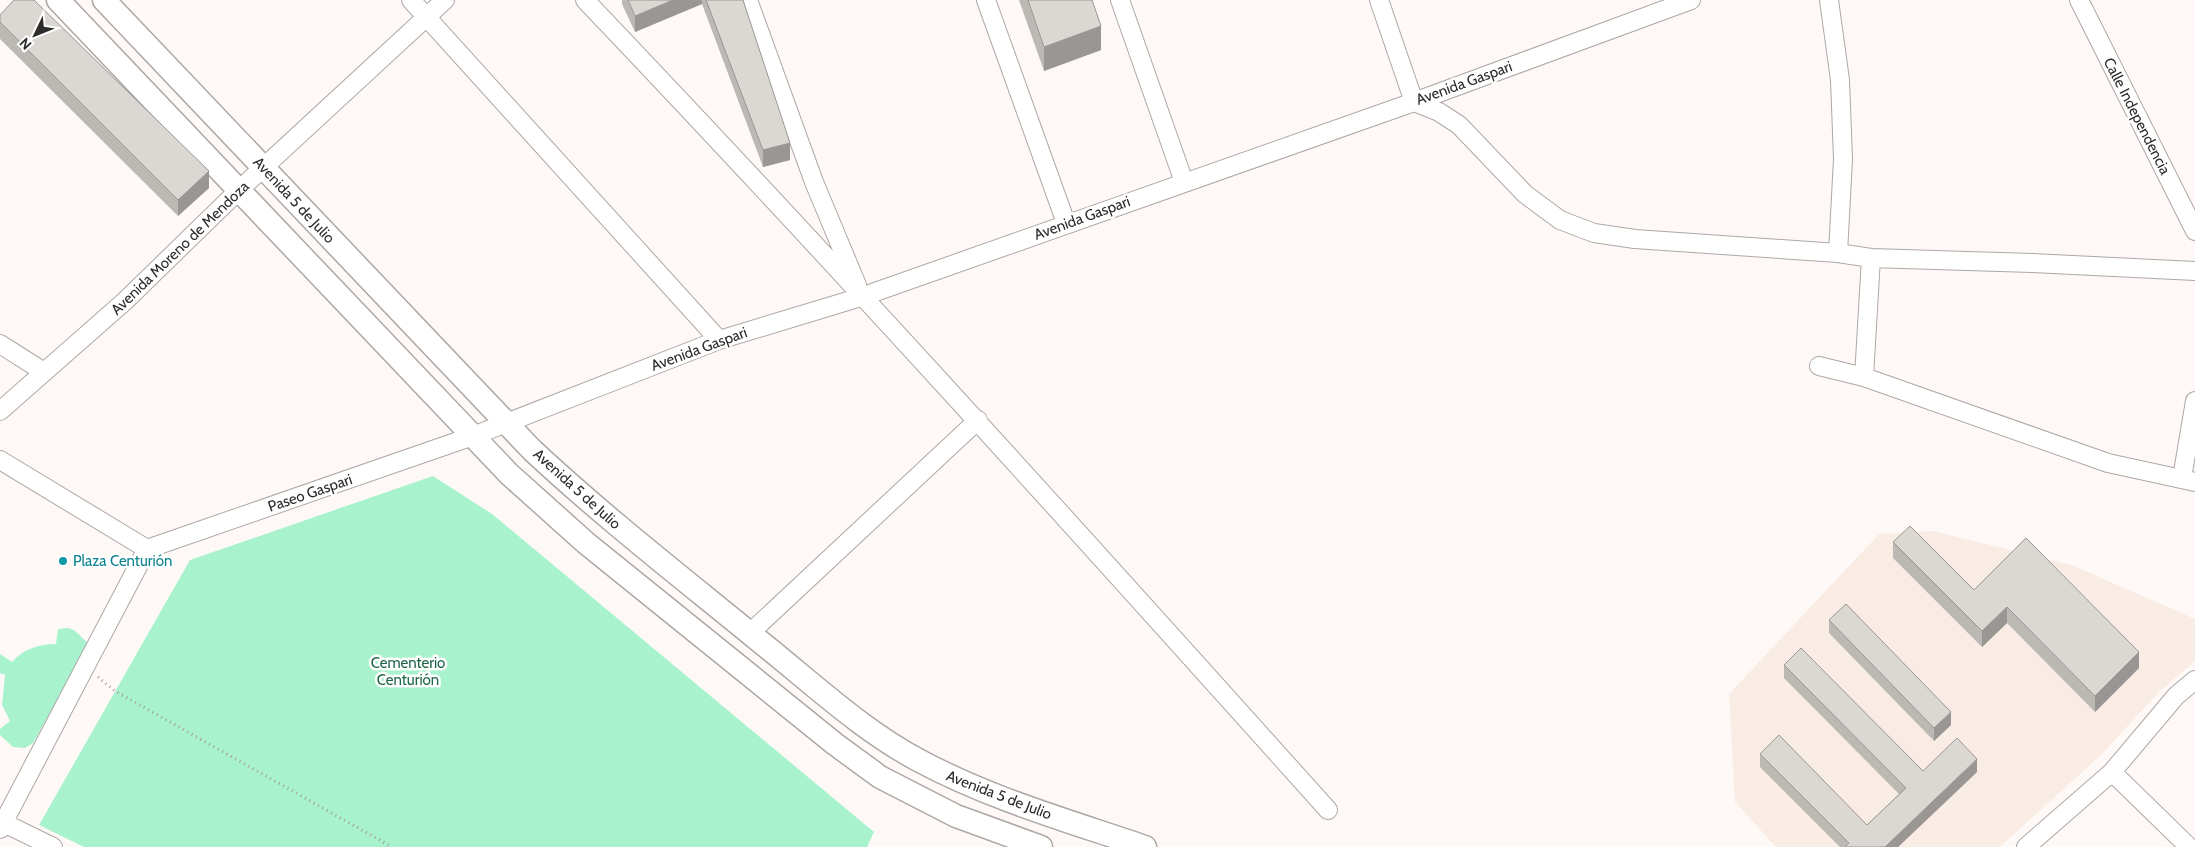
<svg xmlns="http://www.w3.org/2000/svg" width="2195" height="847" viewBox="0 0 2195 847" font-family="Cabin,sans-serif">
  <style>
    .built { fill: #f9ece5 }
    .green { fill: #a8f2ce }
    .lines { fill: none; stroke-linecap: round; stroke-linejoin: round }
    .minor-casing { stroke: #ada8a5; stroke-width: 20 }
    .tertiary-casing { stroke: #ada8a5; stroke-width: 25 }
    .path { stroke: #a19d9b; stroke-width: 3; stroke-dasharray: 1 4; stroke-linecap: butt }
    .minor { stroke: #fff; stroke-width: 18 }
    .tertiary { stroke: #fff; stroke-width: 22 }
    .wall { fill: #bcb9b5 }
    .shaded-wall { fill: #999694 }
    .building { fill: #dbd7d3; stroke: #999694 }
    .culture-dot { fill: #0f9aa8; stroke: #fff; stroke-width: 2 }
    .labels { text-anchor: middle; stroke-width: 5; stroke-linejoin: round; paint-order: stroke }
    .street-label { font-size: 15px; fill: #2e2c2b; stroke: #fff }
    .culture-label { font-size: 15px; fill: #0d838f; stroke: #fff; text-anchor: start }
    .park-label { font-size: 15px; fill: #20664a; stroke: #fff }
  </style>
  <rect width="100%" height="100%" fill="#fef9f6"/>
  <path class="built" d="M1933,531L2072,565L2195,619V661L2160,691L2101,755L2000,847H1776L1735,802L1729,694L1879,534Z"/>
  <path class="green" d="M433,476L492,514L874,832L867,847H84L39,825L190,560Z
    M68,628L74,630L89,644L33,743L25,748L13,747L0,735V729L10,721L2,705L5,675L0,673V654L12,662C23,649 39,644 56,644L58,629Z"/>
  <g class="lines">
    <g class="minor-casing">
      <path id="minor" d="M411,0L719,340
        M585,0C838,265 1083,537 1328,810
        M748,0L814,182L857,285
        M986,0L1066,223
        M1120,0L1184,182
        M1379,0L1414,102L1439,112L1459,125L1525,194L1560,220L1594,233L1635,239L1838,253L1871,258L2032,263L2195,271
        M1829,0L1840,80L1843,159L1838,253
        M2079,0L2195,231
        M1871,258L1864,377L2108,463L2195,482
        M0,344L44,372
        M1819,366L1864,377
        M0,411L125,301L239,190L445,0
        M0,460L147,549
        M2182,478L2195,401
        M147,549L473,436L719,340L861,297L1414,102L1691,0
        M750,633L978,420
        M2112,772L2189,847
        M0,821L53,847
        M0,829L147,549
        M2026,847L2112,772L2176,696L2195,680"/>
    </g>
    <g class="tertiary-casing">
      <path id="tertiary" d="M58,0L509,474L586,543L835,744L880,777L956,816L1041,847
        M104,0L532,450C606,519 685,580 763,644C813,684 863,731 920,761C991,799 1069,821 1145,847"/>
    </g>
    <path class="path" d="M98,677L115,691L392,847"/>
    <use href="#minor" class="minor"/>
    <use href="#tertiary" class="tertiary"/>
  </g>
  <path class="wall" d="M622,0H743L790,160L763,167L702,4L635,32L622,4Z
    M1019,0H1092L1101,50L1044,71Z
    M0,15L209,188L178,216L0,39Z
    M1893,542L1974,590L2139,668L2095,712L2007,623L1982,647L1893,558Z
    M1829,620L1951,725L1934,741L1829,633Z
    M1784,665L1923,771L1977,772L1898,847H1840L1760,767V754L1867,825L1899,794L1784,678Z"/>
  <path class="shaded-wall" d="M673,0H702V4L635,32V16Z
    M1101,26V50L1044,71V47Z
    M790,143V160L763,167V150Z
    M209,171V188L178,216V200Z
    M2007,607V623L1982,647V631Z
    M2139,652V668L2095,712V696Z
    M1951,712V725L1934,741V728Z
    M1977,759V772L1898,847H1885Z"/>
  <path class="building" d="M14,0H34L209,171L178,200L0,22V15Z
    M628,0H673L635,16Z
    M706,0H743L790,143L763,150Z
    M1028,0H1092L1101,26L1044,47Z
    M1910,526L1974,590L2026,538L2139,652L2095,696L2007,607L1982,631L1893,542Z
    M1846,604L1951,712L1934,728L1829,620Z
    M1801,648L1923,771L1957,738L1977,759L1885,847H1845L1849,843L1760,754L1779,735L1867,825L1906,788L1784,665Z"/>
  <circle class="culture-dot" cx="63" cy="561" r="5"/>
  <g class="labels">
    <g class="street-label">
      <text transform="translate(1464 83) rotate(-20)" y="5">Avenida Gaspari</text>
      <text transform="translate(2137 116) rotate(63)" y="5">Calle Independencia</text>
      <text transform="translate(294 200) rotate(47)" y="5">Avenida 5 de Julio</text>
      <text transform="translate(1082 218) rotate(-20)" y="5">Avenida Gaspari</text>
      <text transform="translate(180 248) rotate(-44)" y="5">Avenida Moreno de Mendoza</text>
      <text transform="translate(699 349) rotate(-20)" y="5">Avenida Gaspari</text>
      <text transform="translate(577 489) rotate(42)" y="5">Avenida 5 de Julio</text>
      <text transform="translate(310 493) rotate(-19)" y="5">Paseo Gaspari</text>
      <text transform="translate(999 795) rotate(21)" y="5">Avenida 5 de Julio</text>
    </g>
    <g class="culture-label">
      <text x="73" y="566">Plaza Centurión</text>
    </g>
    <g class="park-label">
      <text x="408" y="668">Cementerio<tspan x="408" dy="17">Centurión</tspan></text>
    </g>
  </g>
  <g transform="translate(35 35) rotate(227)" stroke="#ffffff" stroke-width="4" paint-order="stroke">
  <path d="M0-4L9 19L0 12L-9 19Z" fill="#2e2c2b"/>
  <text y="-8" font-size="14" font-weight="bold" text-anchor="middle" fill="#2e2c2b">N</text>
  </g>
</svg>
